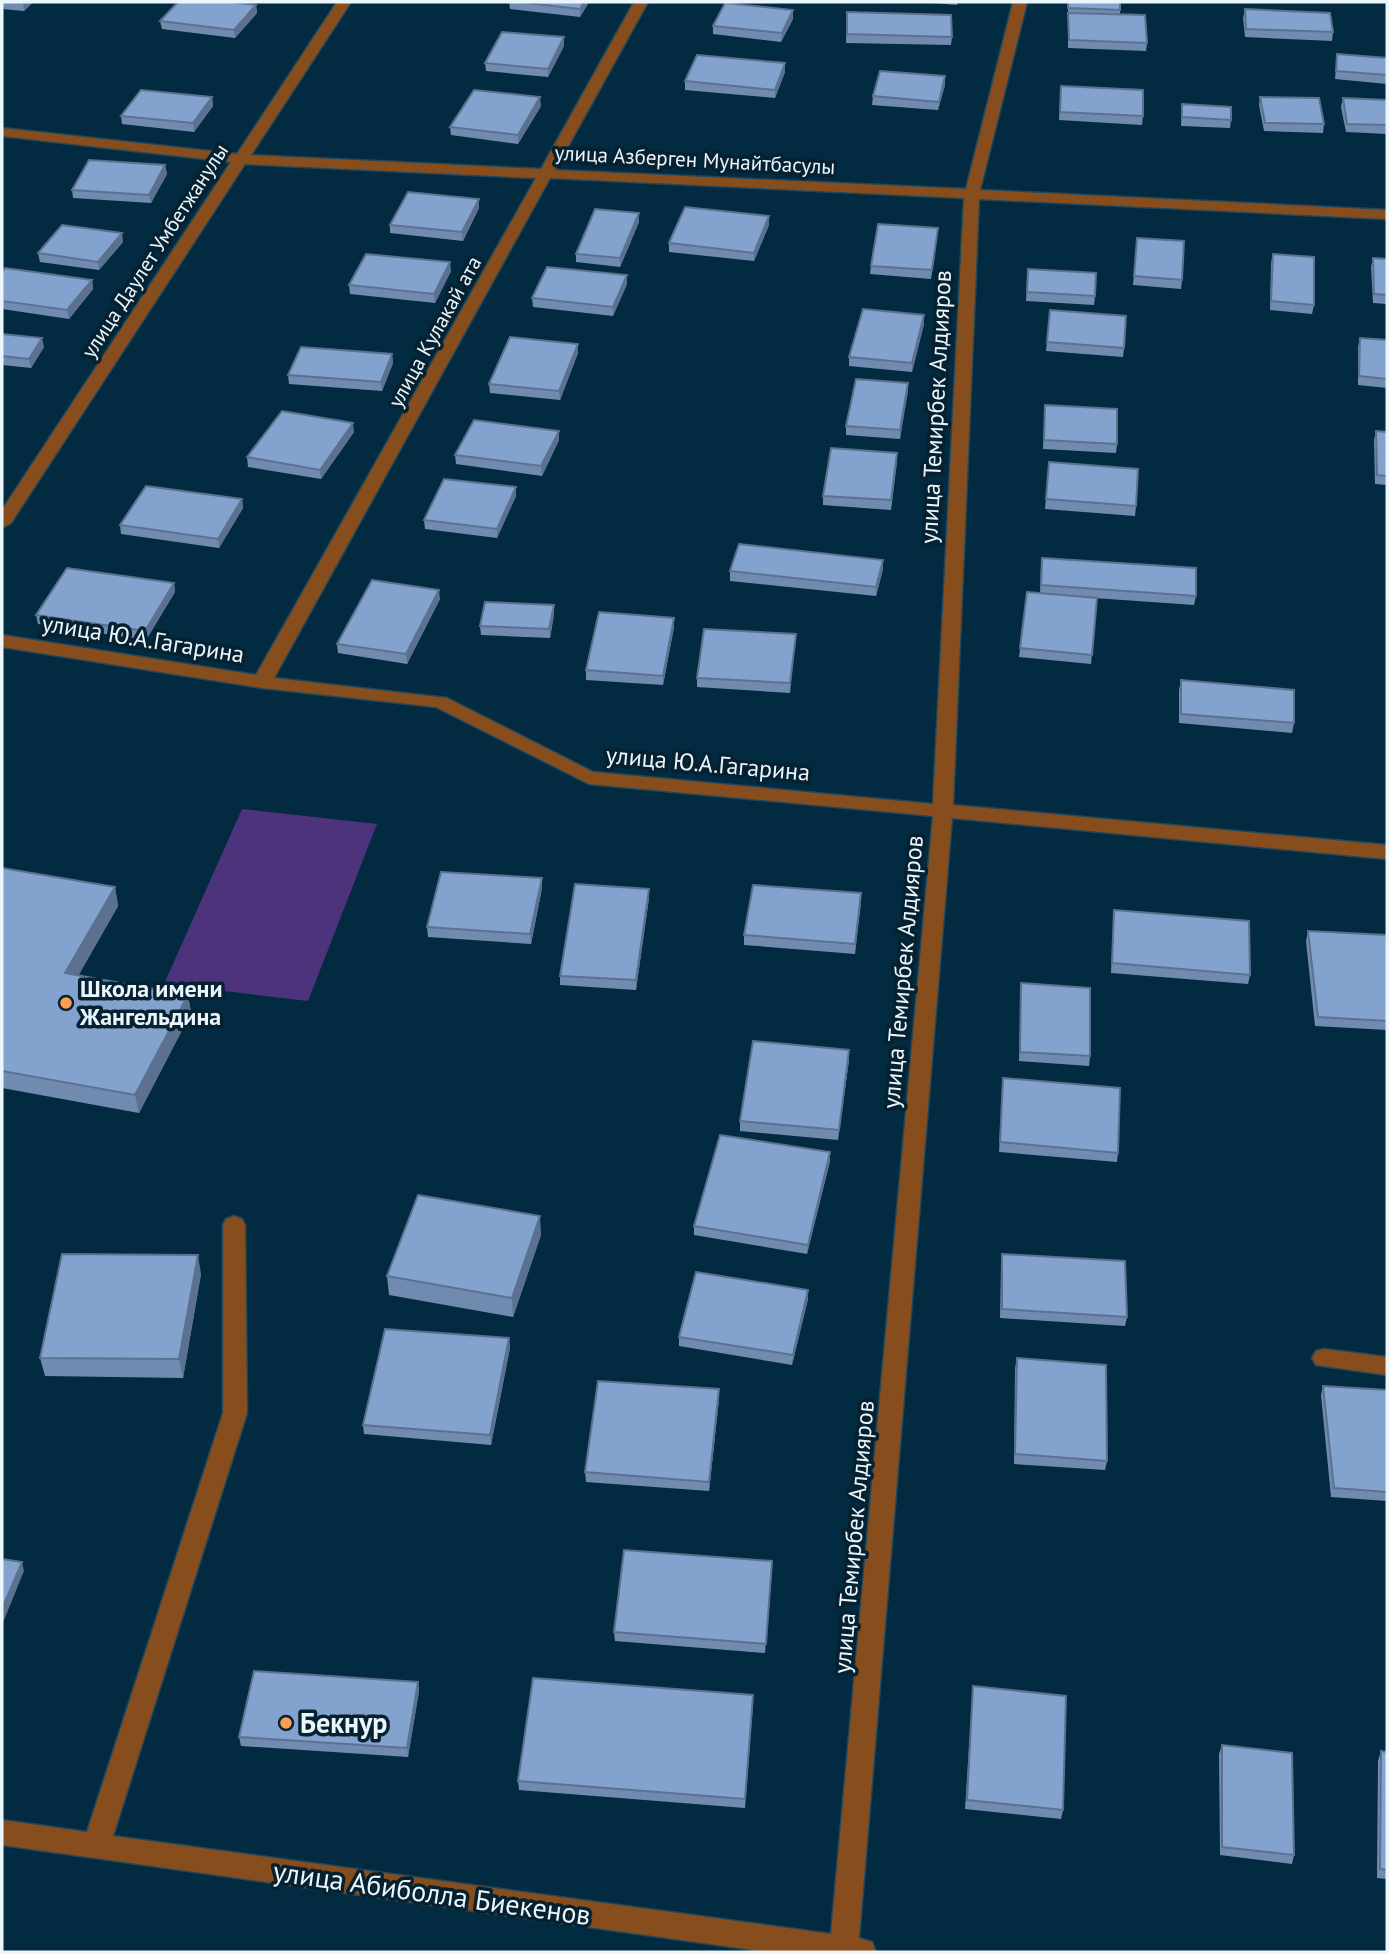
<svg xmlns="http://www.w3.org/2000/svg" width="1389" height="1954" viewBox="0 0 1389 1954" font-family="'PT Sans',sans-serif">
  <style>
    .green { fill: #4d337c }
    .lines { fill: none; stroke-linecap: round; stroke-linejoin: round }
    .minor-casing { stroke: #22475b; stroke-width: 3 }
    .minor { fill: #874d1c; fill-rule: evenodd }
    .wall { fill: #718bb0 }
    .shaded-wall { fill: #5c7190 }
    .building { fill: #83a2cd; stroke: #5c7190; stroke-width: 2 }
    .poi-dot { fill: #fc9e52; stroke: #062130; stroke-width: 2.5 }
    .labels { text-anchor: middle; stroke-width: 7; stroke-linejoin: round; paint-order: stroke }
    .far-street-label { font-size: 21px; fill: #eaf5fc; stroke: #062130 }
    .street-label { font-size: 24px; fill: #eaf5fc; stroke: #062130 }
    .poi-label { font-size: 24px; font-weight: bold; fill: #eaf5fc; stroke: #062130; text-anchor: start }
    .near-poi-label { font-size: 28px; font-weight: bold; fill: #eaf5fc; stroke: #062130; text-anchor: start }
    .near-street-label { font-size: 28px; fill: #eaf5fc; stroke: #062130 }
  </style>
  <rect width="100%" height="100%" fill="#022b41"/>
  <path class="green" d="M242,809L377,824L308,1001L164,984Z"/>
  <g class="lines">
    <g class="minor-casing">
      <path id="minor" d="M337,2H351L251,155L541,169L634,2H648L555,170L966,189L1013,2H1027L980,190L1387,210V219L979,199L953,805L1387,845V859L952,818L859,1938L872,1942L876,1952H767L2,1845V1820L87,1832L223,1413V1225L226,1219L234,1216L242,1219L245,1225L247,1413L113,1836L831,1934L933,816L589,784L436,707L262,688L2,647V635L256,675L536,178L245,164L11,523L2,528V510L231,162L2,136V128L237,154ZM550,178L964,198L933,804L593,772L447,698L274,678Z
        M1324,1349L1387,1357V1375L1316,1365L1312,1358L1316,1351Z"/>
    </g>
    <use href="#minor" class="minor"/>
  </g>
  <path class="wall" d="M2,2H33L24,11L2,9Z
    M509,2H589L580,17L510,9Z
    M921,2H958L957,5Z
    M1068,2H1120V15L1147,43L1146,51L1068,48Z
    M256,5L257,13L235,38L162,29L160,21Z
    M1245,9L1333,32L1332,41L1245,37L1243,18Z
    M847,12L952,37L951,45L846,43Z
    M793,19L781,42L713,34V26Z
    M564,46L548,77L486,71L485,63Z
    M1337,54L1387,58V84L1335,79Z
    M785,63V72L775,98L685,90V81Z
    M945,76V85L938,110L872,105L873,96Z
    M1061,86L1143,116L1142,125L1059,120Z
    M212,97L213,106L194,132L122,124L121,116Z
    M1260,97L1324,124L1323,133L1264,131L1259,105Z
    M1343,98L1387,100V134L1346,132L1341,107Z
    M1182,104L1231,120L1230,128L1181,126Z
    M541,106L518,144L451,135L450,127Z
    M165,165L167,174L151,203L73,198L72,190Z
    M479,208L463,241L390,233V225Z
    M639,213V222L620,267L576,262V254Z
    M769,216V225L754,261L669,252V243Z
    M937,237L931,279L870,274L871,266Z
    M1137,238L1182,280L1181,289L1133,285Z
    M123,242L99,270L40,262L38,253Z
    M1273,254L1314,305L1312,314L1270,310L1271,263Z
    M1373,258L1387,259V304L1373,303L1371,267Z
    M1028,269L1095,296L1094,305L1026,301Z
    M451,271L435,303L350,294L349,285Z
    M2,272L92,280L93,289L69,319L2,309Z
    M627,275V284L613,316L533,307L532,298Z
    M1050,310L1124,348L1123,357L1046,351Z
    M924,315V324L912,372L849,366V357Z
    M2,334L44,347L31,368L2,365Z
    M1360,338L1387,340V388L1358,385V347Z
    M578,353L560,400L490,393L489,384Z
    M392,354L393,363L382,391L289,384L288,375Z
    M908,383L900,439L846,435V426Z
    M1045,405L1117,444L1116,453L1043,449Z
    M1376,431L1387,432V485L1375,484L1374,440Z
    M354,432L321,479L248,467L247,457Z
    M559,440L542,476L456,464L455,455Z
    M897,462L891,510L823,505V496Z
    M1049,462L1136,506L1135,516L1045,509Z
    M516,496L497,538L425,529L424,520Z
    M242,499L243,508L219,548L121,534L120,525Z
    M883,560V569L876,596L730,581V571Z
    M1041,567L1196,596L1194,605L1094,598H1097L1091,664L1019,657L1027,592L1040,593Z
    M174,583L175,592L146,640L38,624L36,615Z
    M440,599L407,664L338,653L337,644Z
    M554,605V614L550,638L481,635L480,626Z
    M674,627L663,685L586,680V670Z
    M796,634L790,693L697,687V678Z
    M1181,680L1294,723L1292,733L1179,723V690Z
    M2,868L115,887L118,906L78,976L188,995L191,1013L139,1113L2,1088Z
    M542,878V888L531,944L428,937L427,927Z
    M649,889V898L636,990L560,985V976Z
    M861,903L855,954L744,945V935Z
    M1114,910L1250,975L1248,984L1111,973Z
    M1308,931L1387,944V1030L1315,1026L1306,941Z
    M1021,983L1090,1056L1089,1066L1019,1061Z
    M849,1060L838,1140L740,1131V1121Z
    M1003,1078L1118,1153L1117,1162L999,1152Z
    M830,1152V1161L807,1254L694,1235V1226Z
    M541,1235L513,1317L389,1295L387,1276Z
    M1002,1254L1127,1317L1125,1326L1000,1318L1001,1263Z
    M201,1274L183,1378L45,1376L40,1358Z
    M808,1299L792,1365L679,1346V1337Z
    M509,1338L510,1348L491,1445L364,1434L363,1425Z
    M1017,1358L1107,1461L1105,1470L1014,1464L1015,1368Z
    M1323,1386L1387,1390V1501L1331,1497L1321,1395Z
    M719,1399L709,1491L586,1482L585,1472Z
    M772,1570L765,1653L615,1641L614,1632Z
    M418,1682L419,1691L408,1757L241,1746L239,1737Z
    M973,1686L1063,1810L1061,1819L965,1809Z
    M753,1704L745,1808L519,1790L518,1781Z
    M1222,1745L1294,1855L1292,1864L1220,1855L1219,1754Z
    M1381,1751L1387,1752V1879L1377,1878L1378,1761Z"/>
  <path class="shaded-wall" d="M24,2H33L24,11L23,3Z
    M584,2H589L580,17V9Z
    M256,5L257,13L235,38L234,30Z
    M793,10V19L781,42L782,33Z
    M564,37V46L548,77V69Z
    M785,63V72L775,98V90Z
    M945,76V85L938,110L939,102Z
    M212,97L213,106L194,132L193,123Z
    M540,97L541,106L518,144V135Z
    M165,165L167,174L151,203L149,195Z
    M479,199V208L463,241L462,232Z
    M639,213V222L620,267V258Z
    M769,216V225L754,261V253Z
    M122,233L123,242L99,270L98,262Z
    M450,262L451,271L435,303L434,294Z
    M627,275V284L613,316V307Z
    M92,280L93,289L69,319L67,310Z
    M924,315V324L912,372V363Z
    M42,338L44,347L31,368L29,359Z
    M578,344V353L560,400L559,391Z
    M392,354L393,363L382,391L381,382Z
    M908,383V392L900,439V430Z
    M353,423L354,432L321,479L320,470Z
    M559,431V440L542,476L541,466Z
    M516,487V496L497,538V529Z
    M242,499L243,508L219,548L218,539Z
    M883,560V569L876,596V587Z
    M174,583L175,592L146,640L145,631Z
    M439,590L440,599L407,664L406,654Z
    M554,605V614L550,638L549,629Z
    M674,618V627L663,685V676Z
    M542,878V888L531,944L530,934Z
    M115,887L118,906L69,992L65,973Z
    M649,889V898L636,990V980Z
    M188,995L191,1013L139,1113L135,1095Z
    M849,1050V1060L838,1140L839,1130Z
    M830,1152V1161L807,1254L808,1245Z
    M540,1216L541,1235L513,1317L512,1298Z
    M198,1255L201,1274L183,1378L179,1359Z
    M808,1290V1299L792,1365L793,1355Z
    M509,1338L510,1348L491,1445L490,1435Z
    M719,1389V1399L709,1491V1482Z
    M22,1562L24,1571L2,1625V1609Z
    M418,1682L419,1691L408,1757L407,1748Z"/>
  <path class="building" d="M178,2H232L256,5L234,30L160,21Z
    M518,2H584L580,9Z
    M1068,2H1120V10L1068,8Z
    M725,3L793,10L782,33L713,26Z
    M1245,9L1330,13L1333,32L1246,29Z
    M847,12L951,15L952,37L847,34Z
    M1068,13L1145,15L1147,43L1069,40Z
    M502,32L564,37L548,69L485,63Z
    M1337,54L1387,58V75L1336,71Z
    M697,55L785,63L775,90L685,81Z
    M880,71L945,76L939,102L873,96Z
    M1061,86L1143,90V116L1060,112Z
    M141,90L212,97L193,123L121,116Z
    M474,90L540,97L518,135L450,127Z
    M1260,97L1319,98L1324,124L1265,123Z
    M1343,98L1387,100V125L1347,124Z
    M1182,104L1231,107V120L1182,117Z
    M89,160L165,165L149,195L72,190Z
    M408,192L479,199L462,232L390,225Z
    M685,207L769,216L754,253L669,243Z
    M595,209L639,213L620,258L576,254Z
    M878,224L938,228L932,270L871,266Z
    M62,225L122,233L98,262L38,253Z
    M1137,238L1184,241L1182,280L1134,276Z
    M366,254L450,262L434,294L349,285Z
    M1273,254L1314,257V305L1271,301Z
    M1373,258L1387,259V295L1374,294Z
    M547,267L627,275L613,307L532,298Z
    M5,268L92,280L67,310L2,301V272Z
    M1028,269L1096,273L1095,296L1027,292Z
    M863,309L924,315L912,363L849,357Z
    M1050,310L1126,316L1124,348L1047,342Z
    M2,334L42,338L29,359L2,356Z
    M510,337L578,344L559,391L489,384Z
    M1360,338L1387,340V379L1359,376Z
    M301,347L392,354L381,382L288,375Z
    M856,379L908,383L900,430L846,426Z
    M1045,405L1117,409V444L1044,440Z
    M282,411L353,423L320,470L247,457Z
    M474,420L559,431L541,466L455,455Z
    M1376,431L1387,432V476L1377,475Z
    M831,448L897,453L891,500L823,496Z
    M1049,462L1138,469L1136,506L1046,499Z
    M444,479L516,487L497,529L424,520Z
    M146,486L242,499L218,539L120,525Z
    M739,544L883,560L876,587L730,571Z
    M1042,558L1196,568V596L1041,585Z
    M67,568L174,583L145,631L36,615Z
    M372,580L439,590L406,654L337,644Z
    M1027,592L1097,598L1092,655L1020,648Z
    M485,602L554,605L549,629L480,626Z
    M599,612L674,618L663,676L586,670Z
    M704,629L796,634L790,683L697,678Z
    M1181,680L1294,690V723L1181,714Z
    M2,868L115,887L65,973L188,995L135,1095L2,1071Z
    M441,872L542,878L530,934L427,927Z
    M575,884L649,889L636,980L560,976Z
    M753,885L861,893L855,944L744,935Z
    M1114,910L1249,921L1250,975L1112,963Z
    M1308,931L1386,935L1387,944V1021L1318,1017Z
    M1021,983L1090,988V1056L1020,1052Z
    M753,1041L849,1050L839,1130L740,1121Z
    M1003,1078L1120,1088L1118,1153L1000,1142Z
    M720,1135L830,1152L808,1245L694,1226Z
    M418,1195L540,1216L512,1298L387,1276Z
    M62,1254L198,1255L179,1359L40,1358Z
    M1002,1254L1125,1261L1127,1317L1002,1309Z
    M696,1272L808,1290L793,1355L679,1337Z
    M385,1329L509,1338L490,1435L363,1425Z
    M1017,1358L1106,1365L1107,1461L1015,1454Z
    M598,1381L719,1389L709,1482L585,1472Z
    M1323,1386L1387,1390V1492L1334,1488Z
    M624,1550L772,1561L766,1644L614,1632Z
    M2,1559L22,1562L2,1609Z
    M254,1671L418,1682L407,1748L239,1737Z
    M533,1678L753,1695L745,1799L518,1781Z
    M973,1686L1066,1696L1063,1810L967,1800Z
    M1222,1745L1292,1753L1294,1855L1222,1847Z
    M1381,1751L1387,1752V1870L1380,1869Z"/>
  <g class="poi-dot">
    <circle cx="66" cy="1003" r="7"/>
    <circle cx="286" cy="1723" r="7"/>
  </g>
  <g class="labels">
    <g class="far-street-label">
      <text transform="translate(695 160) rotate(3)" y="7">улица Азберген Мунайтбасулы</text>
      <text transform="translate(155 251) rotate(-57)" y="7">улица Даулет Умбетжанулы</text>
      <text transform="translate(435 332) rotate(-61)" y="7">улица Кулакай ата</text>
    </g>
    <g class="street-label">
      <text transform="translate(936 407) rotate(-87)" y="8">улица Темирбек Алдияров</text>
      <text transform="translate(143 639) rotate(9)" y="8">улица Ю.А.Гагарина</text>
      <text transform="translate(708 764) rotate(5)" y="8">улица Ю.А.Гагарина</text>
      <text transform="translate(903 972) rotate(-85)" y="8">улица Темирбек Алдияров</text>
      <text transform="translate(854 1537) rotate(-85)" y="8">улица Темирбек Алдияров</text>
    </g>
    <g class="poi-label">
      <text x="80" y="997">Школа имени<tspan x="80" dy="28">Жангельдина</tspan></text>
    </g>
    <g class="near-poi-label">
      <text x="300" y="1733">Бекнур</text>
    </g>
    <g class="near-street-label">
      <text transform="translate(432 1893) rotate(8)" y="10">улица Абиболла Биекенов</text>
    </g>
  </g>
  <rect width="1389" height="1954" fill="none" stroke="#eaf5fc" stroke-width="7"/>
</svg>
